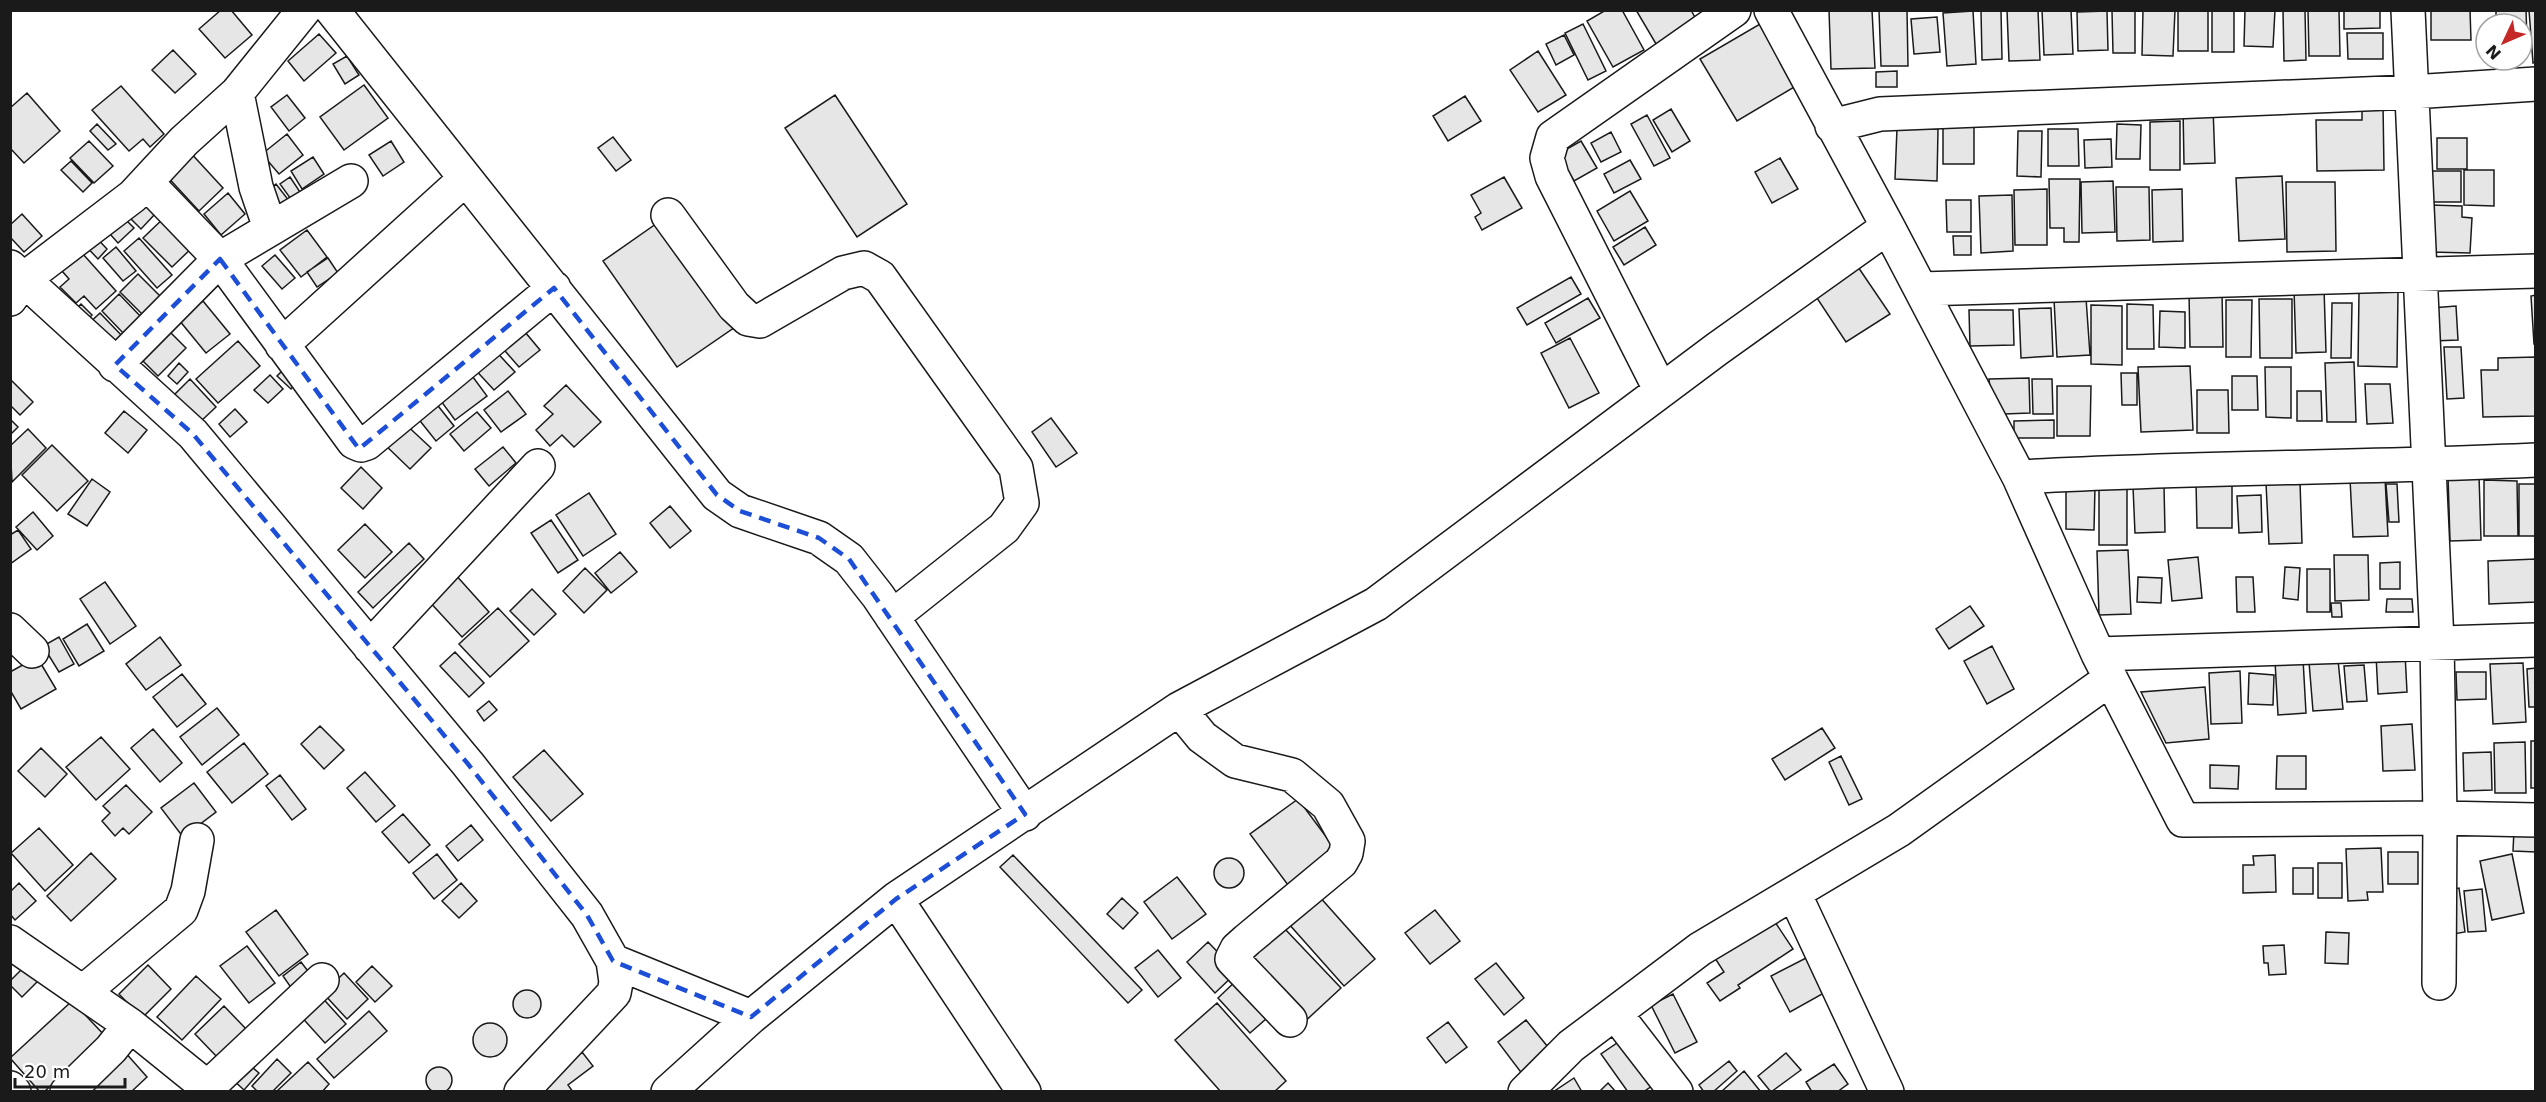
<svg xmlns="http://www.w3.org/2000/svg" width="2546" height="1102" viewBox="0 0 2546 1102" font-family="'DejaVu Sans',sans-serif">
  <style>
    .building { fill: #e6e6e6; stroke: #1a1a1a; stroke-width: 1.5 }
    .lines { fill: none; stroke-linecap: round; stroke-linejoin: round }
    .street-casing { stroke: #1a1a1a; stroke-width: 36 }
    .street { stroke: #fff; stroke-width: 33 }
    .marked { fill: none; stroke: #1d4ed8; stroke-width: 4.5; stroke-dasharray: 12 8; stroke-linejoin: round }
  </style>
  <rect width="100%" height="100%" fill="#fff"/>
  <path class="building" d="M221,10H231L252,35L225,58L199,29Z
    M1606,10H1622L1644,50L1613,67L1587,21Z
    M1636,10H1691L1699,25L1659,49Z
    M1829,10H1872L1875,68L1831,69Z
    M1879,10H1907L1908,66H1881Z
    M1981,10H2001L2002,59L1982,60Z
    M2007,10H2038L2040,60L2009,61Z
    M2042,10H2071L2073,54L2044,55Z
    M2143,10H2175L2173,56L2142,55Z
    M2178,10H2208V51H2178Z
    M2234,10V52H2212V11Z
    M2245,10H2275L2273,47L2244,46Z
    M2283,10H2305L2306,60L2284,61Z
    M2308,10H2339L2340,56H2309Z
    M2344,10H2380V28L2344,29Z
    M2431,10H2470L2471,40H2431Z
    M2496,10H2526L2527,40H2522V24H2496Z
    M2529,10H2536V62L2533,63Z
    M1973,11L1976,64L1947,66L1943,13Z
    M2107,11L2108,50L2078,51L2077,12Z
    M2112,11H2135V53H2113Z
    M1937,17L1940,52L1914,54L1911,19Z
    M1583,24L1606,71L1588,80L1565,33Z
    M1760,24L1796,86L1737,121L1700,59Z
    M2347,33H2383V59H2348Z
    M319,34L336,53L304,81L288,61Z
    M1564,35L1574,55L1556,65L1546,44Z
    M173,50L196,74L175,93L152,70Z
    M1538,51L1566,95L1538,112L1510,70Z
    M347,56L359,75L345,84L333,64Z
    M1897,71V87H1876V72Z
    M364,85L388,118L344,150L320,117Z
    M121,86L164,134L150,147L143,139L129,151L92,110Z
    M27,93L60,131L24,163L10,148V108Z
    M287,95L305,118L289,131L271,107Z
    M835,95L907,204L857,237L785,128Z
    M1465,96L1481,121L1448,141L1433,116Z
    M2362,104H2383L2384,170L2317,171L2316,120H2362Z
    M2213,107L2215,163L2184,164L2183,108Z
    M1671,109L1690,141L1672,152L1653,120Z
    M1647,115L1670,158L1654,166L1631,124Z
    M2180,121V170H2150V122Z
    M97,124L116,144L108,150L90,131Z
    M2117,124L2141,125L2140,159H2116Z
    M1943,126H1974V164H1943Z
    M1897,128L1938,129L1937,181L1895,179Z
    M2048,129H2078L2079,166H2048Z
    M2018,131H2042L2041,177L2017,176Z
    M1611,132L1621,152L1601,162L1591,143Z
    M287,134L303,155L279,174L262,154Z
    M613,137L631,160L616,171L598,148Z
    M2437,138H2467V169H2437Z
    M2111,139L2112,167L2085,168L2084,140Z
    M89,141L113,166L94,183L70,158Z
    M391,141L404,162L383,176L369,155Z
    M1581,141L1597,168L1574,181L1558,154Z
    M188,150L223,188L199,211L163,172Z
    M313,157L324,174L302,189L291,171Z
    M1780,158L1798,189L1772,203L1755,172Z
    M1630,160L1641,179L1614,193L1604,174Z
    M71,161L92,183L83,192L61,170Z
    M2464,170H2494V206L2464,205Z
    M2430,171H2461V202H2430Z
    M2282,176L2285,239L2239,241L2236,178Z
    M290,177L302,195L293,202L280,184Z
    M1504,177L1522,208L1482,230L1475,217L1481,213L1471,195Z
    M2049,179H2080L2079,242H2064V228H2050Z
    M2113,181L2115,232L2082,233L2081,182Z
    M2286,182H2335L2336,251L2287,252Z
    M276,184L290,202L279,210L266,192Z
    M2116,187H2149L2150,240L2117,241Z
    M2047,189V245H2015L2014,190Z
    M2182,189L2183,241L2153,242L2152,190Z
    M1630,191L1648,221L1614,241L1597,211Z
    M228,193L245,214L221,235L204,214Z
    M2012,195L2013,251L1981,253L1979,196Z
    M137,197L155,214L141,229L123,211Z
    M1946,200H1971V232H1947Z
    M2430,205L2462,206V217L2472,218L2470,253L2429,252Z
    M116,210L134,228L118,243L101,224Z
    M22,214L42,236L24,252L10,237V225Z
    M167,215L196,244L172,267L143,238Z
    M663,219L738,325L677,367L603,261Z
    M1645,227L1656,245L1624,265L1613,247Z
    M307,230L327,257L301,277L280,250Z
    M90,231L107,249L98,259L81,241Z
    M1953,236H1971V255H1954Z
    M139,238L172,275L157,288L124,251Z
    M116,247L136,271L123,281L103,258Z
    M82,253L116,291L96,309L84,296L76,303L60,287L69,279L62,271Z
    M275,255L295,278L282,289L262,266Z
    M328,258L338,273L317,287L307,272Z
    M1854,261L1890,314L1846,342L1811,289Z
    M138,274L165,301L147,319L120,292Z
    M1571,277L1581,294L1527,325L1517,308Z
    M2324,288L2326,352L2296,353L2294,289Z
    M2189,292H2222L2223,347H2190Z
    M2359,292H2398L2397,367L2358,366Z
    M119,294L143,319L126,336L102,311Z
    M2536,295V344H2534L2531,296Z
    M1588,298L1600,318L1556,343L1545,323Z
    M2086,298L2090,355L2057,357L2054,299Z
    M2259,299H2292V358H2260Z
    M2226,300H2252L2251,357H2226Z
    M203,301L230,334L206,353L179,320Z
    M2332,303H2352L2351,358H2331Z
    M81,304L92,315L82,325L71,314Z
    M2127,304L2153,305L2154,349H2127Z
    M2091,305L2122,306V365L2091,364Z
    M2456,306L2458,340L2433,341L2431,308Z
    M2051,308L2053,356L2021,358L2019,309Z
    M1969,310H2013L2014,345L1970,346Z
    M2160,311L2185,312V348L2159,347Z
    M100,313L124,338L111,351L86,326Z
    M520,326L540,350L519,367L499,344Z
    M167,329L186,348L158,376L139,357Z
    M1570,338L1599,393L1569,408L1541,353Z
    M238,341L260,366L218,403L196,379Z
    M492,347L515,372L494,390L471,365Z
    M2444,347H2461L2464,398L2447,399Z
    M2536,357V416L2483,417L2481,370H2498V358Z
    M2354,362L2356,422H2327L2325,363Z
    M179,363L188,372L177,384L168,376Z
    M2190,366L2193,430L2141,432L2138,367Z
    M286,367L299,379L291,389L277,376Z
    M2265,367H2291V418L2266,417Z
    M467,369L487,396L455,420L435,393Z
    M2121,373H2137V405H2122Z
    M270,375L283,389L268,403L254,390Z
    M2232,376H2257L2258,410H2232Z
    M2029,378L2030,413L2004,414L1990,388L1989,379Z
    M10,379L33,402L20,415L10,405Z
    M190,379L216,407L199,423L173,396Z
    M2032,379H2052L2053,414H2033Z
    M2365,384H2390L2393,423L2367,424Z
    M566,385L601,422L574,447L562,435L550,446L536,430L553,414L544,406Z
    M2057,386H2091L2090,436H2057Z
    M2197,390H2228L2229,433H2197Z
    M508,391L526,414L501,432L484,410Z
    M2297,391H2321L2322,421H2297Z
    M431,397L454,426L436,441L413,412Z
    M235,409L247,422L230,437L219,424Z
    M124,411L147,430L128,453L105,433Z
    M477,412L491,428L464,451L450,434Z
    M1051,418L1077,453L1056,467L1032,432Z
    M10,419L18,427L10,435Z
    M401,420L431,448L410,469L381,441Z
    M2054,420V438H2014V421Z
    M28,429L46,448L12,482L10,446Z
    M52,445L88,481L57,511L22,475Z
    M503,447L516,463L489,486L475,469Z
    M361,467L382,488L363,509L341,488Z
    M2479,475L2481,540L2450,541L2448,476Z
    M2385,478L2388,536L2353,537L2350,479Z
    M92,479L110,492L87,526L68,514Z
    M2484,480L2517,481L2518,536H2484Z
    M2232,481V528H2197L2196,482Z
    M2300,482L2302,543L2269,544L2266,483Z
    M2386,484H2397L2399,522H2389Z
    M2519,484H2536V536H2519Z
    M2066,485L2095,486L2094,530L2066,529Z
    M2164,486L2165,532L2135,533L2133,487Z
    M2099,489H2127V545H2099Z
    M589,493L616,534L583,556L556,515Z
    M2261,495L2262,532L2239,533L2237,496Z
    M670,506L691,531L670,548L650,523Z
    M33,512L53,536L37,550L16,527Z
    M551,520L578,560L558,573L531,533Z
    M365,524L392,552L365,578L338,550Z
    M18,530L31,549L10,564V535Z
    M409,543L424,559L373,608L358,592Z
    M2128,550L2131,614L2099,615L2097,551Z
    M620,552L637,572L611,593L595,573Z
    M2334,555H2368L2369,600L2335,601Z
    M2198,557L2202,598L2172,601L2168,560Z
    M2536,559V602L2489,604L2488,561Z
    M2400,562V589H2380V563Z
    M2285,567L2300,568L2298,600L2283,598Z
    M585,568L607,590L584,613L563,591Z
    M2307,569H2330V612H2307Z
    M454,573L489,612L462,637L427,599Z
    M2138,577L2162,578L2161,603L2137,602Z
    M2236,577H2253L2255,612H2237Z
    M105,582L136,626L110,644L80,599Z
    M532,589L556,614L534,635L510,611Z
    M2387,599H2412L2413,612H2386Z
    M2331,603H2341L2342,617H2332Z
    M1970,606L1984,626L1949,649L1936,629Z
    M498,608L529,641L490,677L459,644Z
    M87,624L104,651L79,666L63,639Z
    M59,637L74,664L59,672L43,646Z
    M160,637L181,665L146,690L126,664Z
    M1992,646L2014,689L1987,704L1964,661Z
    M455,652L484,683L469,697L440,666Z
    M2405,653L2407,692L2378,694L2376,655Z
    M37,657L56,689L21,709L10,690V672Z
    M2303,659L2306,713L2278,715L2275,661Z
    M2338,660L2343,709L2313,711L2309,662Z
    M2523,663L2526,722L2493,724L2490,664Z
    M2364,665L2367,701L2347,702L2344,666Z
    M2536,668V707H2529L2527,669Z
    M2240,671L2242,723L2211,724L2209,673Z
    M2456,672H2486V699L2457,700Z
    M2249,673L2274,675L2273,705L2248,704Z
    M182,674L206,704L177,727L153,697Z
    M2205,687L2209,739L2166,743L2141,692Z
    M489,701L497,710L484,721L477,711Z
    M217,708L239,735L202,765L180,737Z
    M2412,724L2415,770L2383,771L2381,726Z
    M320,726L344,750L324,769L301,744Z
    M1822,728L1835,748L1785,780L1772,759Z
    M153,729L182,763L160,782L131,748Z
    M101,737L130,769L96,800L66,767Z
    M2531,741H2536V788H2531Z
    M2525,742L2526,793H2495L2494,743Z
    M244,743L268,774L232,803L207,772Z
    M41,748L67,774L45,797L18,771Z
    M544,750L583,794L551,821L513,777Z
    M2491,752L2492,790L2464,791L2463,753Z
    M1841,756L1862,799L1849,805L1829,762Z
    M2277,756H2306V789H2276Z
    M2210,765L2239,766L2238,789L2210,788Z
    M365,772L395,806L376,822L347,788Z
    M280,775L306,809L292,820L266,786Z
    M194,783L216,812L183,837L161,808Z
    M126,785L152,812L129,834L123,828L115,836L102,821L110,813L103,806Z
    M1298,799L1336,850L1288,885L1250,834Z
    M403,814L430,845L409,863L382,832Z
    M471,825L483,840L458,861L446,846Z
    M39,828L73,865L45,891L11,853Z
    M2514,830H2536V852L2513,851Z
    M2381,848L2383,892H2367L2368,900L2348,901L2346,849Z
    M2388,852H2418V884H2388Z
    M91,853L116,879L71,921L47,896Z
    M437,854L457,880L434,899L413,873Z
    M2512,854L2524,913L2492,920L2480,861Z
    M1013,855L1142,990L1128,1003L1000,867Z
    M2275,855L2276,892L2243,893V865H2254L2253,856Z
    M1214 873a15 15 0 1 1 30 0a15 15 0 1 1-30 0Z
    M2318,863H2342V898H2318Z
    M2293,868H2313V894H2293Z
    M1177,877L1206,914L1172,939L1144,902Z
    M19,883L36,901L15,920L10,914V892Z
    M461,883L477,901L459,918L442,901Z
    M2459,888L2465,932L2448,935L2441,891Z
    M2482,889L2486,931L2468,932L2464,891Z
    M1318,895L1375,959L1344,986L1288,923Z
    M1122,898L1138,913L1123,929L1107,914Z
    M276,910L308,954L279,976L246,932Z
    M1435,910L1460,941L1430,964L1405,933Z
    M1769,913L1793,949L1738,985L1740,988L1720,1001L1707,983L1724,972L1711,952Z
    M1284,928L1341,988L1300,1026L1243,965Z
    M2326,932L2349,933L2348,964L2325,963Z
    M1208,942L1237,972L1215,993L1187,962Z
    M2284,945L2286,974L2269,975L2268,963H2264L2263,946Z
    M247,946L275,983L249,1003L220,966Z
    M1158,950L1181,978L1158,997L1135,968Z
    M1806,958L1824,993L1790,1012L1771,976Z
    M301,962L311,975L292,989L283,976Z
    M1496,963L1524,998L1504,1015L1475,979Z
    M148,965L171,989L142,1018L119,994Z
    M25,966L39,980L22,997L10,985V981Z
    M372,966L392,986L375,1002L356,982Z
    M344,973L368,999L347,1019L323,993Z
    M196,976L221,999L182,1040L157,1017Z
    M1241,976L1274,1012L1250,1033L1218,998Z
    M513 1004a14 14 0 1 1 28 0a14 14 0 1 1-28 0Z
    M318,993L346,1024L325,1043L297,1012Z
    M1673,994L1697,1042L1675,1053L1651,1005Z
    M72,1001L107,1038L76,1062L44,1092H40L10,1058Z
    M1217,1003L1286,1081L1274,1092H1221L1175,1040Z
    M224,1006L247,1030L218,1058L195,1034Z
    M369,1011L387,1031L334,1078L317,1059Z
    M1526,1020L1552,1052L1523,1075L1498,1042Z
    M1448,1022L1467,1047L1446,1063L1427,1038Z
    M473 1040a17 17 0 1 1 34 0a17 17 0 1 1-34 0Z
    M1620,1041L1652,1086L1643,1092H1628L1601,1054Z
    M124,1051L147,1077L131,1092H79Z
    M582,1052L593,1066L568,1085L573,1092H532Z
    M1786,1053L1801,1070L1771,1092L1758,1076Z
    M277,1059L291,1073L272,1092H258L252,1086Z
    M1729,1061L1737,1071L1713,1092H1704L1699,1085Z
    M246,1062L259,1073L244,1090L231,1078Z
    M308,1062L329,1084L322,1092L277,1091Z
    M1834,1064L1848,1084L1837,1092H1812L1806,1082Z
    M426 1080a13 13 0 1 1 26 0a13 13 0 1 1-26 0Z
    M1744,1071L1761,1092H1721Z
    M1574,1078L1582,1092H1553Z
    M1608,1083L1616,1092H1599Z"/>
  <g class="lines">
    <g class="street-casing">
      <path id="street" d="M332,10L717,495L740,511L819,538L849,559L878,596L1025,814
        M1771,10L1888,227L2019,477L2098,654L2183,820L2440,818L2536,820
        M2408,10L2437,642L2440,818L2439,983
        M237,93L256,187L270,228
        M1832,126L1880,114L2412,92L2536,84
        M146,182L220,259L354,442L361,445L367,443L554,288
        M668,215L734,306L748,319L760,321L843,273L864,268L880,277L1016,468L1022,503L1004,528L892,617
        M10,267L193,434L468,764L587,915L613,961L616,982L614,993L521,1092
        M1921,289L2536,271
        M10,299L24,279L133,196L184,141L237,93L304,10
        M282,345L465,179
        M115,365L220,259L351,181
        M1661,391L1552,176L1547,158L1553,137L1734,10
        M2019,477C2191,467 2363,468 2536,460
        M10,630L32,651
        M370,647L538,466
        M2098,654L2536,640
        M1179,709L1202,737L1235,761L1292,775L1328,805L1348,841L1346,853L1341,862L1247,940L1237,949L1232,959L1290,1020
        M1794,893L1887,1092
        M896,899L1024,1092
        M10,942L130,1025L213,1092
        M613,961L751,1017
        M83,992L181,910L188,891L197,840
        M1615,1013L1676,1092
        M208,1087L322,980
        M10,1088L14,1092
        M67,1092L111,1049L130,1025
        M668,1092L751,1017L896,899L1179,709L1376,604L1717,349L1888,227
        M1525,1092L1571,1046L1700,949L1899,830L2110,679"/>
    </g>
    <use href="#street" class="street"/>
  </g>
  <path class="marked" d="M220,259L359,449L554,288L717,495L740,511L819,538L849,559L1025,814L896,899L751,1017L613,961L587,915L468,764L193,434L115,365Z"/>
  <rect width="2546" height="1102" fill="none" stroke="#1a1a1a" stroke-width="24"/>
  <g transform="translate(2504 42) rotate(226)"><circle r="28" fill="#ffffff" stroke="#a3a3a3" stroke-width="1.5"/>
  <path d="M0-4.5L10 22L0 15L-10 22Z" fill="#c62828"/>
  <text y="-9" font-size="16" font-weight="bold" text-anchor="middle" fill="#1a1a1a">N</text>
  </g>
  <path d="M15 1078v9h110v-9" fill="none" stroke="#1a1a1a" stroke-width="3"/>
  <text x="24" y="1078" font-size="18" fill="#1a1a1a" stroke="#ffffff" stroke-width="4.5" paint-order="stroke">20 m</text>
</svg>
